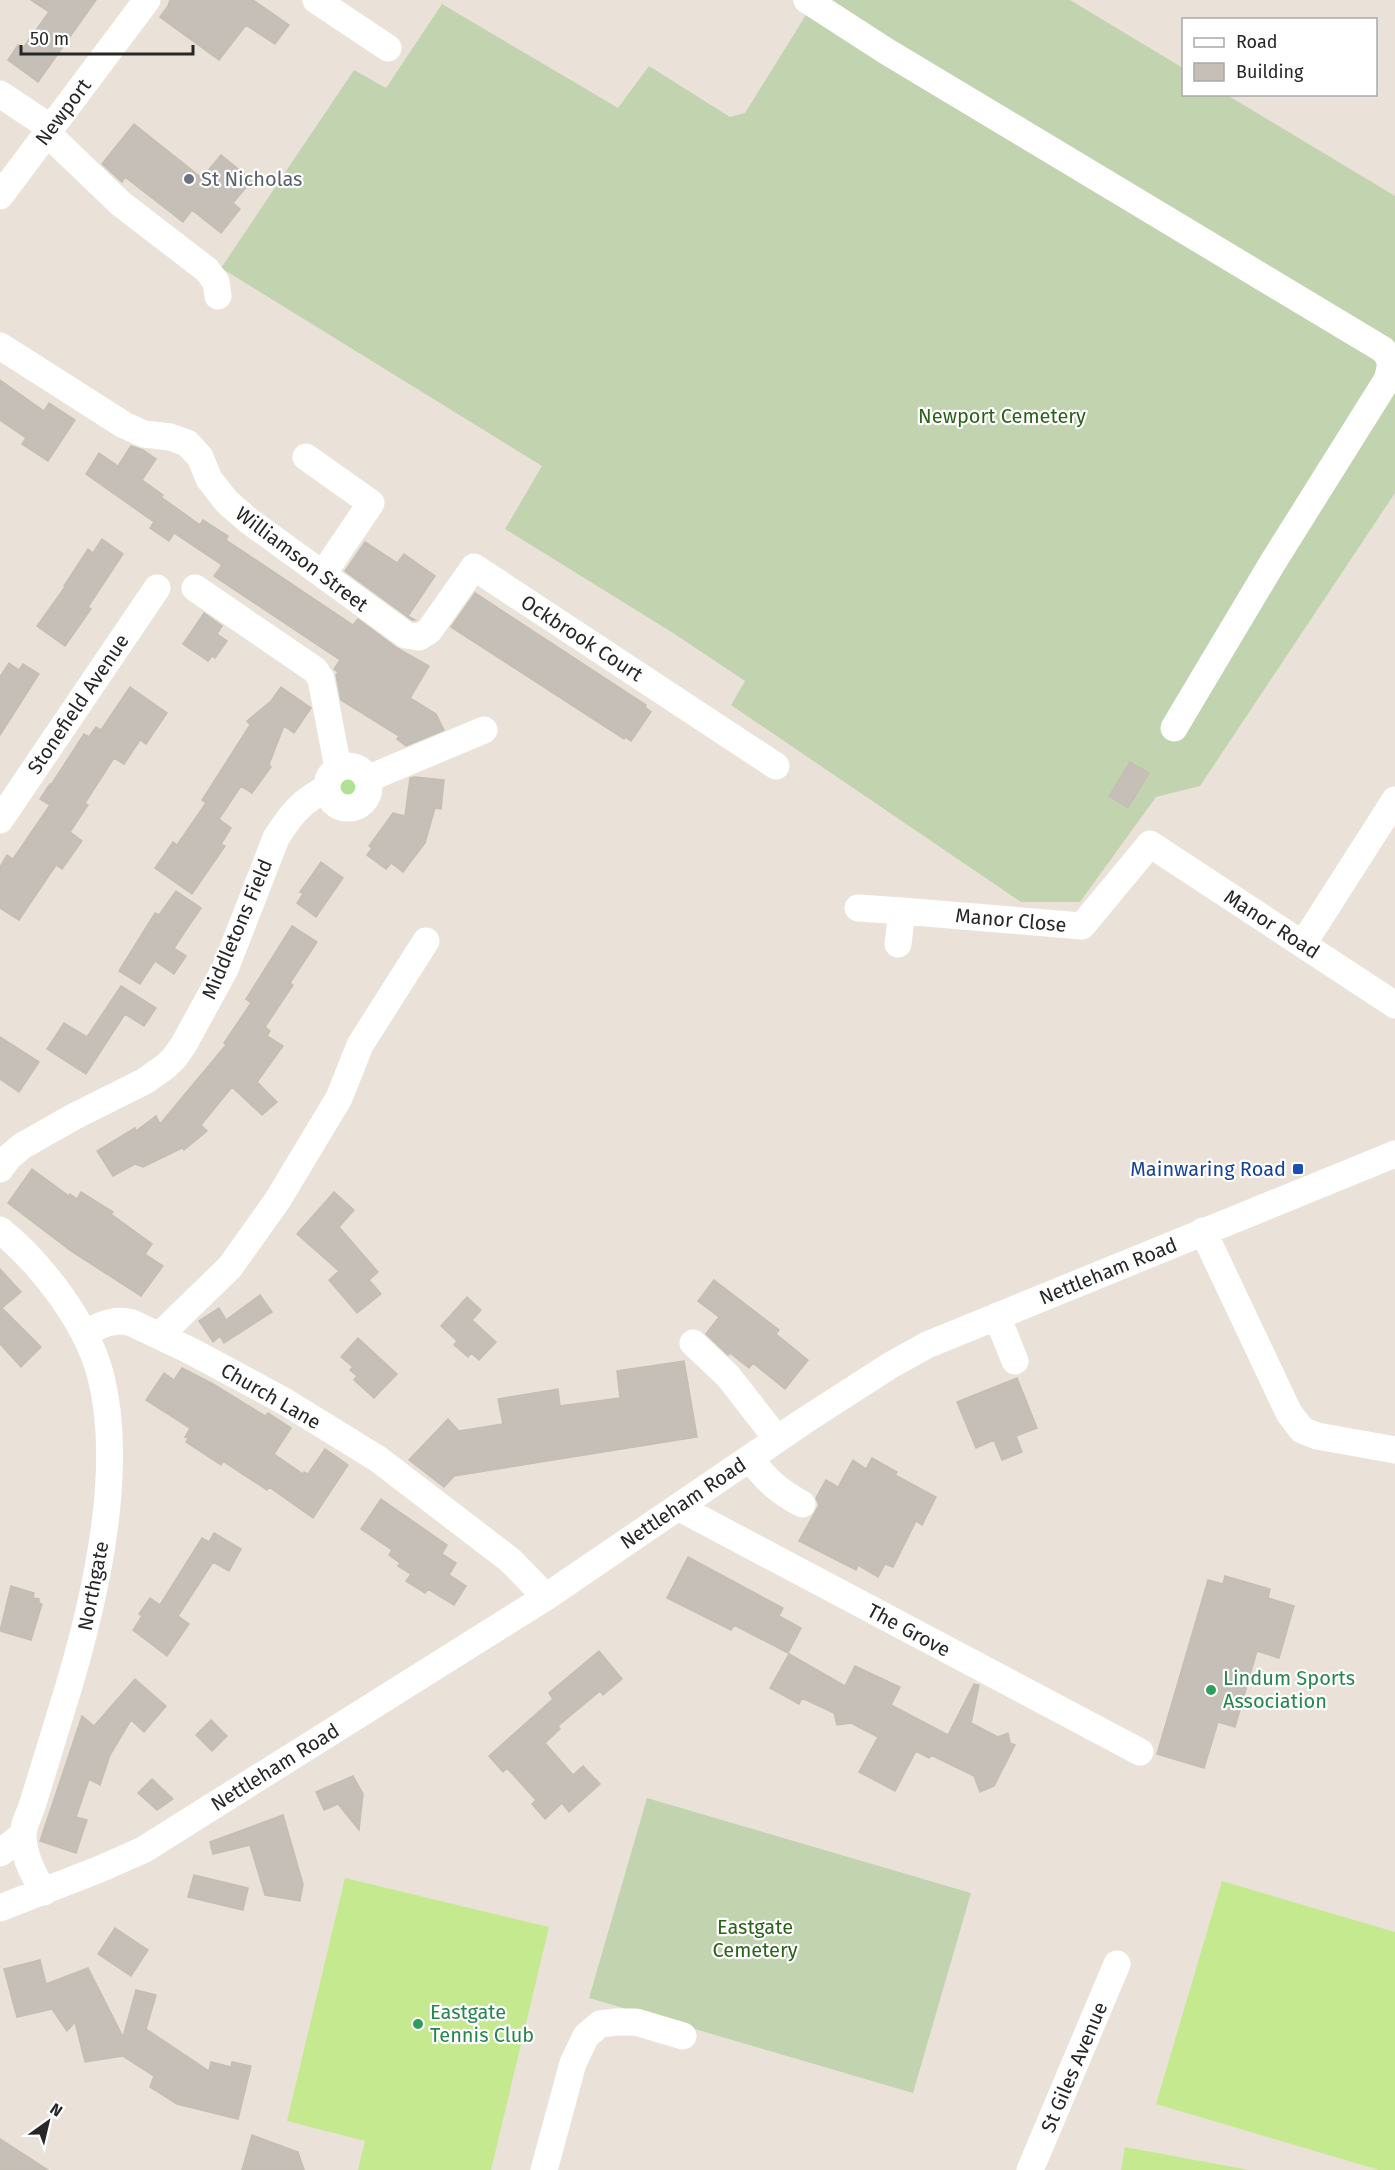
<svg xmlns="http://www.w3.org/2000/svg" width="1395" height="2170" viewBox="0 0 1395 2170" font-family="'Fira Sans',sans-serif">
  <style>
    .green { fill: #b0e194 }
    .cemetery { fill: #c2d4af }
    .pitch { fill: #c5e98f }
    .building { fill: #c5bfb8; stroke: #c5beb2; stroke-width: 1.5 }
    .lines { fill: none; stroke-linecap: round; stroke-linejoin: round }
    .minor { stroke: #fff; stroke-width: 27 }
    .worship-dot { fill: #6b7280; stroke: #fff; stroke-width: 2 }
    .transit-dot { fill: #1a4fb4; stroke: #fff; stroke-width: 2 }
    .leisure-dot { fill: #2e9e5b; stroke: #fff; stroke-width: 2 }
    .labels { text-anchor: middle; stroke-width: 4.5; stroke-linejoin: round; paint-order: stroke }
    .street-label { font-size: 20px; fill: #272727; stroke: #fff }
    .worship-label { font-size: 20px; fill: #5b616d; stroke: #fff; text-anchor: start }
    .park-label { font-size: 20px; fill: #2a6219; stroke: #fff }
    .transit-label { font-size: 20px; fill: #164399; stroke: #fff; text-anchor: end }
    .leisure-label { font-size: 20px; fill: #27864d; stroke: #fff; text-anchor: start }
  </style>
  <rect width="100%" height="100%" fill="#eae2d8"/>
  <path class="green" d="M350,772L359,777L362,791C357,803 344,805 335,795L334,781Z"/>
  <path class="cemetery" d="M819,0H1070L1183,68L1184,94L1227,95L1395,196V493L1200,786L1156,797L1080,902H1021L731,705L745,681L673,633L505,529L542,466L221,268L354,70L386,88L442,4L618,108L649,66L730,117L745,113L809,10Z
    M647,1798L971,1893L913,2093L589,1998Z"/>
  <path class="pitch" d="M345,1878L549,1927L491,2170H358L365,2141L287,2121Z
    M1222,1881L1395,1932V2170H1379L1156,2104Z
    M1125,2147L1249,2170H1121Z"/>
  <path class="building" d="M31,0H96L38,82L8,60L18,45L23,48L49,12Z
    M170,0H253L289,25L275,44L246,25L219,60L160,17L168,6Z
    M134,124L202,178L221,155L252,180L233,203L240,209L221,233L192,210L183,222L125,177L122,182L102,164Z
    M0,380L44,411L49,403L75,420L48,461L22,444L26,438L0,420Z
    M131,446L143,450L156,459L142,480L163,495L161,497L200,525L203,520L228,536L226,540L353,625L358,619L397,648L429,666L410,698L436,714L444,730L406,746L397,739L399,736L341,700L336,675L338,672L334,669L340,660L214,576L222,565L174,533L169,541L150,528L154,522L86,474L99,453L118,466Z
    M102,539L123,554L88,607L91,609L65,646L37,626L65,587L64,586L88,549L93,553Z
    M365,542L397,563L404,554L435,576L408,616L415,620H412L345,571Z
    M475,593L646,705L645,707L651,712L631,741L625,737L624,739L451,627Z
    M204,613L222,626L217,634L227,641L215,658L212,656L208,661L183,644Z
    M9,663L19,670L23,664L39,674L0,735V677Z
    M130,687L167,713L146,744L140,740L124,764L114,758L85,803L88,805L70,832L82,841L62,869L56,865L19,920L0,908V867L7,855L13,859L50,805L40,799L50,784L51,785L84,734L89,737L96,727L101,730Z
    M281,687L311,708L294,733L284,726L269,764L271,767L252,793L241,786L219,819L231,828L221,844L225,846L192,894L155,868L173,842L177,845L206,803L202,800L250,725L247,721L271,701Z
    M1130,762L1149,773L1128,808L1109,796Z
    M414,777L444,780L441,809L435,808L425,843L403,872L391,863L386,869L367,855L372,848L369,846L393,813L405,816L410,778Z
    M321,862L343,878L316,917L297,903L303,894L300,892Z
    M176,891L201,908L174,948L186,956L174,974L155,961L140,984L119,971L155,913L159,915Z
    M292,926L317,942L290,983L293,985L265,1027L270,1031L267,1036L283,1046L257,1082L277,1102L262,1115L232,1087L201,1125L207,1131L184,1150L182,1148L143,1167L135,1164L113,1176L97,1151L135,1128L136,1131L156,1116L160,1124L226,1045L224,1043L251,1003L246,999Z
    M121,986L156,1008L144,1026L125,1014L86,1074L47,1049L64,1023L87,1037Z
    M0,1037L39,1062L19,1092L0,1079Z
    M32,1169L69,1196L70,1194L77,1199L81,1192L113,1212L111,1214L152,1244L145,1254L163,1266L141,1296L71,1251L8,1203Z
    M334,1192L354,1210L339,1227L378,1272L369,1280L381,1294L357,1313L329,1280L339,1271L297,1234Z
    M0,1269L21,1292L2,1308L41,1347L21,1367L0,1344Z
    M714,1280L779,1330L776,1334L808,1360L785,1389L753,1363L749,1368L730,1353L728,1355L706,1334L719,1317L698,1301Z
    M260,1295L272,1312L224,1343L220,1336L213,1342L199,1321L219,1308L226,1320Z
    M467,1297L481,1310L472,1320L496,1342L479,1360L471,1353L468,1357L454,1345L457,1341L441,1326Z
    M358,1338L397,1374L374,1398L354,1380L357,1376L350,1370L353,1367L341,1357Z
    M684,1361L697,1437L454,1476L444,1487L409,1460L448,1419L459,1431L503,1424L498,1399L558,1389L560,1406L620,1398L617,1371Z
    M182,1368L213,1384L265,1416L268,1413L291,1428L274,1454L303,1474L304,1472L308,1474L325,1449L348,1465L313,1518L269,1487L267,1490L223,1461L221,1465L186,1442L188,1438L185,1437L190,1428L146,1400L164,1373L174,1380Z
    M1017,1378L1037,1428L1016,1436L1022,1452L1002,1460L994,1440L976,1448L957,1402Z
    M872,1458L897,1472L895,1475L936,1497L922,1525L916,1521L893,1567L885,1564L878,1577L858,1565L856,1570L799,1541L819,1505L816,1498L826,1480L838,1487L853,1460L866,1469Z
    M381,1499L447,1545L442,1554L456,1563L449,1575L466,1586L454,1605L428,1589L425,1593L406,1581L411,1574L398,1566L400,1563L389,1555L392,1550L361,1529Z
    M214,1533L241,1549L229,1571L213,1562L178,1616L189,1624L167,1656L133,1630L142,1616L139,1614L150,1598L160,1605L202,1538L209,1542Z
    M688,1557L783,1608L779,1616L801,1628L788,1653L734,1625L731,1630L667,1598Z
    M1225,1576L1270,1589L1268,1598L1294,1606L1279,1658L1257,1651L1235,1727L1218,1722L1204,1768L1157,1754L1208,1580L1223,1584Z
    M11,1586L34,1593L33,1598L39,1599V1603L42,1604L31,1640L0,1631Z
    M599,1651L622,1679L603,1695L600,1691L558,1726L560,1729L545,1743L573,1775L583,1766L600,1784L569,1812L562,1803L545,1819L532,1804L536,1800L507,1768L503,1772L489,1756L553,1699L549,1693Z
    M789,1654L845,1686L855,1666L900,1687L891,1705L948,1735L974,1684L979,1685L971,1723L998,1737L1008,1733L1010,1743L1015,1745L994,1786L980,1792L974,1776L931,1755L929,1758L916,1751L895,1791L859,1772L878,1737L851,1723L837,1725L834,1713L802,1698L799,1704L770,1688Z
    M135,1679L166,1706L144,1732L131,1720L110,1755L100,1785L89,1779L76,1817L87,1820L76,1853L40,1841L82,1716L94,1726Z
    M211,1720L227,1736L212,1751L196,1735Z
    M353,1776L363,1794L359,1830L338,1804L324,1810L316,1792Z
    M152,1779L173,1799L157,1810L138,1793Z
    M283,1815L303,1884L300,1901L265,1895L250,1845L213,1854L210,1842Z
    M194,1875L248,1888L243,1910L188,1897Z
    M115,1928L148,1950L131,1976L98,1954Z
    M40,1960L46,1984L88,1968L123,2037L136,1990L156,1995L146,2029L209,2071L211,2062L231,2067L232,2062L251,2066L238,2119L177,2104L150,2087L154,2076L123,2056L85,2062L75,2022L67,2031L52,2009L17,2017L4,1969Z
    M252,2135L298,2152L304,2170H242Z
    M0,2139L48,2170H0Z"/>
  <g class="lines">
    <path class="minor" d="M316,0L388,48
      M807,0L886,51L1382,349C1393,359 1391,367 1387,380L1273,562L1174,728
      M0,94L51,128
      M47,133L120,203L207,270L216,282L218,296
      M0,196L147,0
      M0,346L124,425L144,434L170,437L187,443L200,457L209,479L227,502L249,521L406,635L419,637L429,631L474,567L776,766
      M306,457L371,503L323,574
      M195,588L315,670L321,679L338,768
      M327 787a21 21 0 1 1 42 0a21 21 0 1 1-42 0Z
      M367,779L484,730
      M0,820L157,588
      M858,908L902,911
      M898,944L902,911L1082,926L1150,844L1395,1005
      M1303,944L1395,800
      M0,1169L8,1158L22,1146L75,1116L145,1081L166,1066L175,1057L184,1044L225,969L276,838C291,814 302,801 327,788
      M0,1230C41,1263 86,1322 100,1373C127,1474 92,1614 61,1712C52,1742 42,1773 33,1803C30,1813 22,1827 23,1838C25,1859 33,1874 44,1892
      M1203,1231L1289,1413L1302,1430L1317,1436L1395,1450
      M997,1316L1015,1361
      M84,1333C101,1325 114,1318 132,1323L191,1351L284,1401L378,1459L510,1560L546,1597
      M160,1335L230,1267L277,1201L339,1098L360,1045L426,941
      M693,1343L728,1376L777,1439
      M750,1458C766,1480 778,1491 802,1504
      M678,1507L1140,1752
      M0,1853L23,1835
      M0,1908L100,1869L143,1850L546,1597L804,1421L891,1365L927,1345L1395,1154
      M544,2170L573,2063L586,2036L600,2024L616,2022H636L683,2036
      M1030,2170L1117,1964"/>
  </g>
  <circle class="worship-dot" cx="189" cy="179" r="6"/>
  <rect class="transit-dot" x="1292" y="1163" width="12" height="12" rx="3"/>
  <g class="leisure-dot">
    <circle cx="1211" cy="1690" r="6"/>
    <circle cx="418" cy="2024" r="6"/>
  </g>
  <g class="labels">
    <g class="street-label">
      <text transform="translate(63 112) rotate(-53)" y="7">Newport</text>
      <text transform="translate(302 559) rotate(37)" y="7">Williamson Street</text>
      <text transform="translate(582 638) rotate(33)" y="7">Ockbrook Court</text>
      <text transform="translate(78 704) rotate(-56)" y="7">Stonefield Avenue</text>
      <text transform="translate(1011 920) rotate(5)" y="7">Manor Close</text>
      <text transform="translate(1272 924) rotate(33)" y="7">Manor Road</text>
      <text transform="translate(237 929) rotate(-67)" y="7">Middletons Field</text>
      <text transform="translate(1108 1271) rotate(-22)" y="7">Nettleham Road</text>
      <text transform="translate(271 1396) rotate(30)" y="7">Church Lane</text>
      <text transform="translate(683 1503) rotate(-34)" y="7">Nettleham Road</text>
      <text transform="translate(93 1586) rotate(-79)" y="7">Northgate</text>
      <text transform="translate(909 1630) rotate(28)" y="7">The Grove</text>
      <text transform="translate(275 1767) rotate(-32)" y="7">Nettleham Road</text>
      <text transform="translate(1074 2067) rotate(-67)" y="7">St Giles Avenue</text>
    </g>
    <g class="worship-label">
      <text x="201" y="186">St Nicholas</text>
    </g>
    <g class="park-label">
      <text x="1002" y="423">Newport Cemetery</text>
      <text x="755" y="1934">Eastgate<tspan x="755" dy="23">Cemetery</tspan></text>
    </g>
    <g class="transit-label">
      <text x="1286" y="1176">Mainwaring Road</text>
    </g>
    <g class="leisure-label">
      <text x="1223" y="1685">Lindum Sports<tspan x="1223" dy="23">Association</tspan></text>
      <text x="430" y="2019">Eastgate<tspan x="430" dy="23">Tennis Club</tspan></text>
    </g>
  </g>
  <rect x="1182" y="18" width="195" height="78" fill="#ffffff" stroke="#a9a9a9" stroke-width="1.5"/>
  <rect x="1194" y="38" width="30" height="9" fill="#ffffff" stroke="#a9a9a9" stroke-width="1.5"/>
  <text x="1236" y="48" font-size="18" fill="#272727">Road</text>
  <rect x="1194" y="63" width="30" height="18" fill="#c5bfb8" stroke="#a9a9a9" stroke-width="1.5"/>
  <text x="1236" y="78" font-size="18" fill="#272727">Building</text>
  <g transform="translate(48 2122) rotate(34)" stroke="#ffffff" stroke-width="4.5" paint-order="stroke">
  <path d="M0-4.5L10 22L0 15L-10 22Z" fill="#272727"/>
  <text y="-9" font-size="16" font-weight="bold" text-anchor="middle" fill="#272727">N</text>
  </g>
  <path d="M21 45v9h172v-9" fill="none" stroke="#272727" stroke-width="3"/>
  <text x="30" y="45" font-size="18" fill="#272727" stroke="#ffffff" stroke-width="4.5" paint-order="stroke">50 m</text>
</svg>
